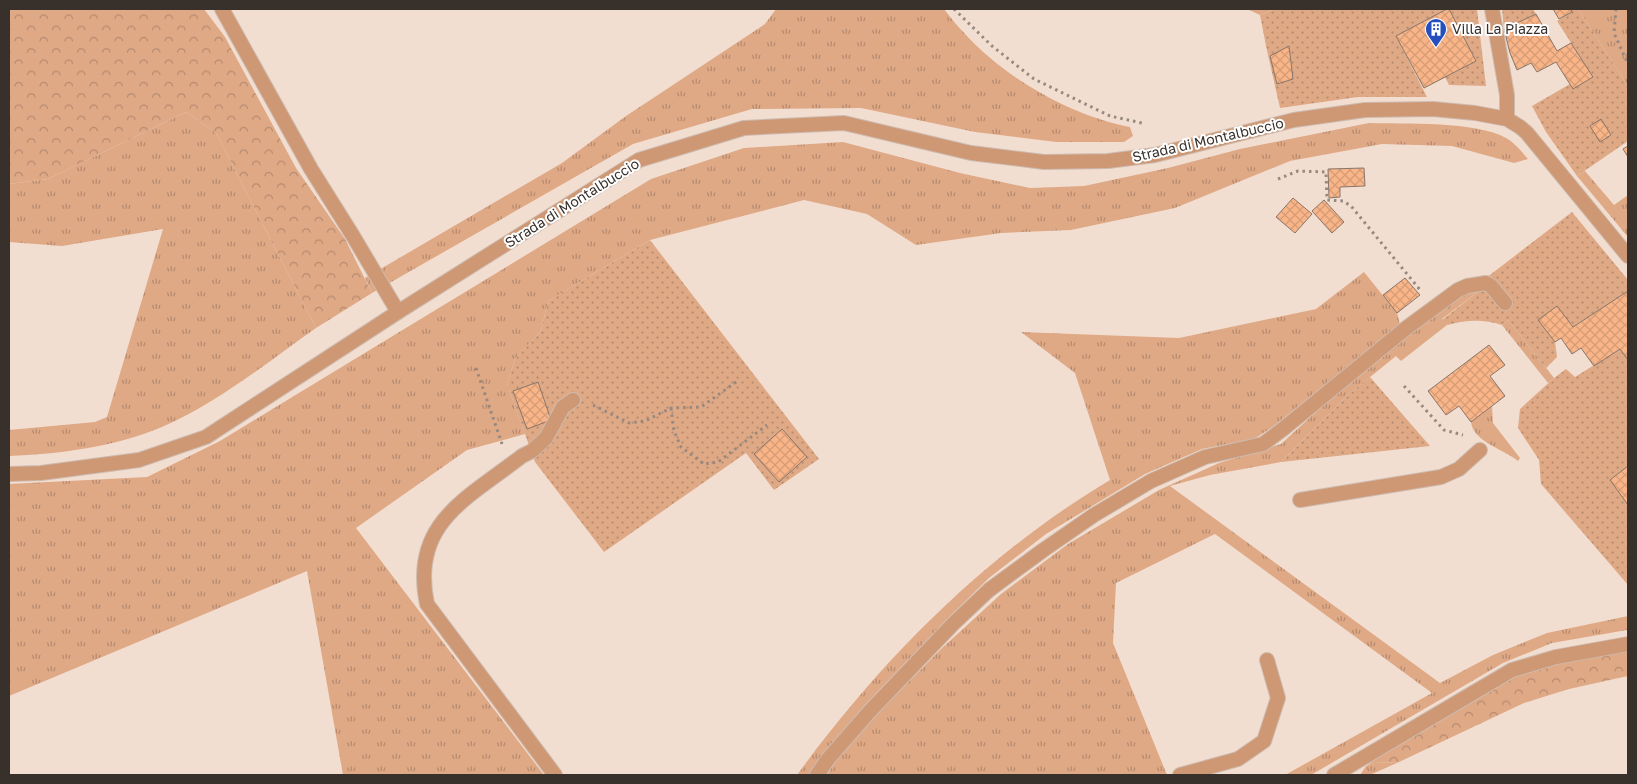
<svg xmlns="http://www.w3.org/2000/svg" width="1637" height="784" viewBox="0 0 1637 784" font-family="'Golos Text',sans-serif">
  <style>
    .grass { fill: url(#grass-tufts) }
    .forest { fill: url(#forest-crowns) }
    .garden { fill: url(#garden-dots) }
    .building { fill: url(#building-cross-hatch); stroke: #88766b }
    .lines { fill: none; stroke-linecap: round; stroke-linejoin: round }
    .service-casing { stroke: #cdbbb0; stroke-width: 16 }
    .tertiary-casing { stroke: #cdbbb0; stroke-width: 16 }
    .path { stroke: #978980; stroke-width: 3; stroke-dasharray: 2.5 4; stroke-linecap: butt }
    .service { stroke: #cf9874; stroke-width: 14 }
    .tertiary { stroke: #cf9874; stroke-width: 14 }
    .labels { text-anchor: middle; stroke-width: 4; stroke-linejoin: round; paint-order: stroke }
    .poi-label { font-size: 14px; fill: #37302b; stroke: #fff; text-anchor: start }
    .street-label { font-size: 14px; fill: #37302b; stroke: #fff }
  </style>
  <defs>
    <pattern id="grass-tufts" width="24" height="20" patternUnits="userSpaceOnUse" patternTransform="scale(1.25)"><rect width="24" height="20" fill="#dfa986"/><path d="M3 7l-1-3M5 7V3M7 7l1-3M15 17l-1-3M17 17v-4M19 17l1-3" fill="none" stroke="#b68a6e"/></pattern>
    <pattern id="forest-crowns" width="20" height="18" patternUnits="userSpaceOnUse" patternTransform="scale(1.25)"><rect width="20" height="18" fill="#dfa986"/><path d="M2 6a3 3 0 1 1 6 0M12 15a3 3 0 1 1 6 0" fill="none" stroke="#b68a6e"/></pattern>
    <pattern id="garden-dots" width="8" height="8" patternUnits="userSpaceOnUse" patternTransform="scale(1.25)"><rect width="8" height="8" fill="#dfa986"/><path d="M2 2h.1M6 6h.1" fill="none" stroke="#b68a6e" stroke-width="1.8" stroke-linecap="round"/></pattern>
    <pattern id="building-cross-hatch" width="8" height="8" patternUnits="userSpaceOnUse" patternTransform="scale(1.25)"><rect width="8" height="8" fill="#f9b588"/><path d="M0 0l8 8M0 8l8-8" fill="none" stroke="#d69c76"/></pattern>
  </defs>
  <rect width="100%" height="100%" fill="#f2ded1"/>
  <path class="grass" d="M776,9H944C951,18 958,27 966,35C1007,79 1071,116 1130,127L1133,136L1124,142H1056L975,132L861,108L752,109L633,144L372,293L365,278L562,163L626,116L765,24Z
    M1247,9H1275L1260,15Z
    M1578,9H1628V86Z
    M186,112L216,133L316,328C268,362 216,404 162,427C114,447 60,454 9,456V430L95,422L107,417L163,229L62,246L9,242V184L48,179Z
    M1369,123C1404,124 1477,121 1506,138C1515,143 1522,152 1528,159L1514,163L1452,146L1382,144L1290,161L1175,208L1071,230L1001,233L916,245L867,214L804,200L650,240L548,301L541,331L515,359L507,384L525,434L467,450L356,528L544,775H343L307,571L9,696V484L147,477L220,441L651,179L744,148L843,142L960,173L1030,188L1084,186L1168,168L1240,149Z
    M1585,171L1614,205L1628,195V237L1577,176Z
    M1364,272L1397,313L1400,324L1274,426L1254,439L1202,449L1145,474L1046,534L989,578L947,619L865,705L811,775H797C882,659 986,554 1110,480L1075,373L1021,332L1179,338L1316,309Z
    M1479,291L1442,319L1447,325L1401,361L1396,356L1348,395L1281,462L1210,475L1170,486L1440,683L1493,655L1547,633L1628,616L1627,630L1552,643L1503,663L1311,775H1285L1432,693L1215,534L1116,583L1113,643L1167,775H827L835,762L872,719L941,649L1001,594L1068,544L1159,490L1219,463L1281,444L1341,389L1445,304L1459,295Z
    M1508,320L1554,378L1548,383L1502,325Z
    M1492,406L1493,423L1520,458L1518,461C1504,449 1473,442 1471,422Z
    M1399,762L1370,775H1360L1366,766L1374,763Z"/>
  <path class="forest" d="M9,9H204L225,37L296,168L345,239L372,293L316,328L216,133L186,112L48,179L9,184Z
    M1628,651V676L1569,689L1524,703L1399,762L1374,763L1366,766L1387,751L1516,676L1558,662Z"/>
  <path class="garden" d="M1275,9H1447L1396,36L1427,97H1358L1280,108L1266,46L1260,15Z
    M1449,9H1477L1486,86L1449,85L1445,77L1476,61Z
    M1502,9H1533L1536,14L1504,29Z
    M1571,9H1578L1628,86V141L1577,176L1546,132L1532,106L1570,84L1573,89L1593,77L1557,21L1572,12Z
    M1572,212L1628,280V291L1573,327L1557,306L1539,320L1555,342L1557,357L1546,368L1508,320L1502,325C1482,319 1467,320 1447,325L1442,320L1479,291L1486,278Z
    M650,240L819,459L774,490L746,453L604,552L535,462L507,384L515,359L541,331L548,301Z
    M1620,349L1628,360V585L1541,484L1539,460L1518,428L1520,409L1554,378L1566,369L1575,377Z
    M1370,377L1430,446L1281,462L1348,395Z"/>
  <path class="building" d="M1447,9H1449L1476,61L1424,88L1396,36Z
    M1553,9H1571L1572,12L1559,19Z
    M1536,14L1557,51L1571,43L1593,77L1573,89L1556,62L1537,72L1531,63L1517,70L1510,53L1504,29Z
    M1289,46L1293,79L1277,84L1270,56Z
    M1601,119L1611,135L1600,142L1590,126Z
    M1628,146V157L1623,149Z
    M1364,168L1365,186L1340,187V197L1329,198L1328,169Z
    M1293,198L1312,214L1295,233L1276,217Z
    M1324,200L1344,222L1332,233L1312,211Z
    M1405,278L1420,295L1397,313L1383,295Z
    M1628,291V360L1620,349L1594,366L1581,348L1572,354L1561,338L1555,342L1538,320L1557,306L1573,327Z
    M1489,345L1505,365L1490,376L1505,396L1471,422L1459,406L1446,415L1428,391Z
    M538,382L551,420L527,429L513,391Z
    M782,429L807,457L779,482L754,454Z
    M1628,466V505L1610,480Z"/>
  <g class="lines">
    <g class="service-casing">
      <path id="service" d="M222,9L311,169L353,236L398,312
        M1300,500L1441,477L1459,469L1480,450
        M555,775L427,604C410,523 467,499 522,456L532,451L546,438L563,407L573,400
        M817,775L828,759L870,711L953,624L989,590L1042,551L1094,515L1151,481L1205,457L1263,444L1283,429L1405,329L1458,290L1467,286L1486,283L1491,286L1505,303
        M1180,775L1238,759L1264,741L1278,698L1267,660"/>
    </g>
    <g class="tertiary-casing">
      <path id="tertiary" d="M1492,9L1507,95V119
        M9,474L41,473L139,460L206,437L398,312L639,160L744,128L844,123L971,153L1044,162L1108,161L1155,155L1294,120L1365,110L1433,109L1475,113L1507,119L1520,127L1527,133L1628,256
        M1334,775L1512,670L1556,657L1628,644"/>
    </g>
    <path class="path" d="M954,9L992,46L1034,79L1110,116L1142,123
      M1616,9L1614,33L1628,64
      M1278,179L1298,171L1326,172L1327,200L1343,201L1351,206L1421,291
      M476,368L502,444
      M1404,386L1444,430L1463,435
      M593,405L629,423L645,421L671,408L701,407L739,380
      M671,408L674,431L681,447L704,464L718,462L767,425"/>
    <use href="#service" class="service"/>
    <use href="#tertiary" class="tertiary"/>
  </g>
  <defs>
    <g id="building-pin" transform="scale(1.125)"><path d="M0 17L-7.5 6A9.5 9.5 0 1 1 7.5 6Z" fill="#254fbe" stroke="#fff"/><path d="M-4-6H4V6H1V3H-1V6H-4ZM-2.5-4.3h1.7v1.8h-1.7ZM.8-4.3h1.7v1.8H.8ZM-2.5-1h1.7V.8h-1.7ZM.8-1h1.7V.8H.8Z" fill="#fff"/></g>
  </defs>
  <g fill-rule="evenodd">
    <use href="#building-pin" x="1436" y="29"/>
  </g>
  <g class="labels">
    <g class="poi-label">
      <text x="1452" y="34">Villa La Piazza</text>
    </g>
    <g class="street-label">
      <text transform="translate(1208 140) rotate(-13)" y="5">Strada di Montalbuccio</text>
      <text transform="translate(572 203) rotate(-32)" y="5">Strada di Montalbuccio</text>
    </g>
  </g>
  <rect width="1637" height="784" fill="none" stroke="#37302b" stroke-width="20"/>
</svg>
